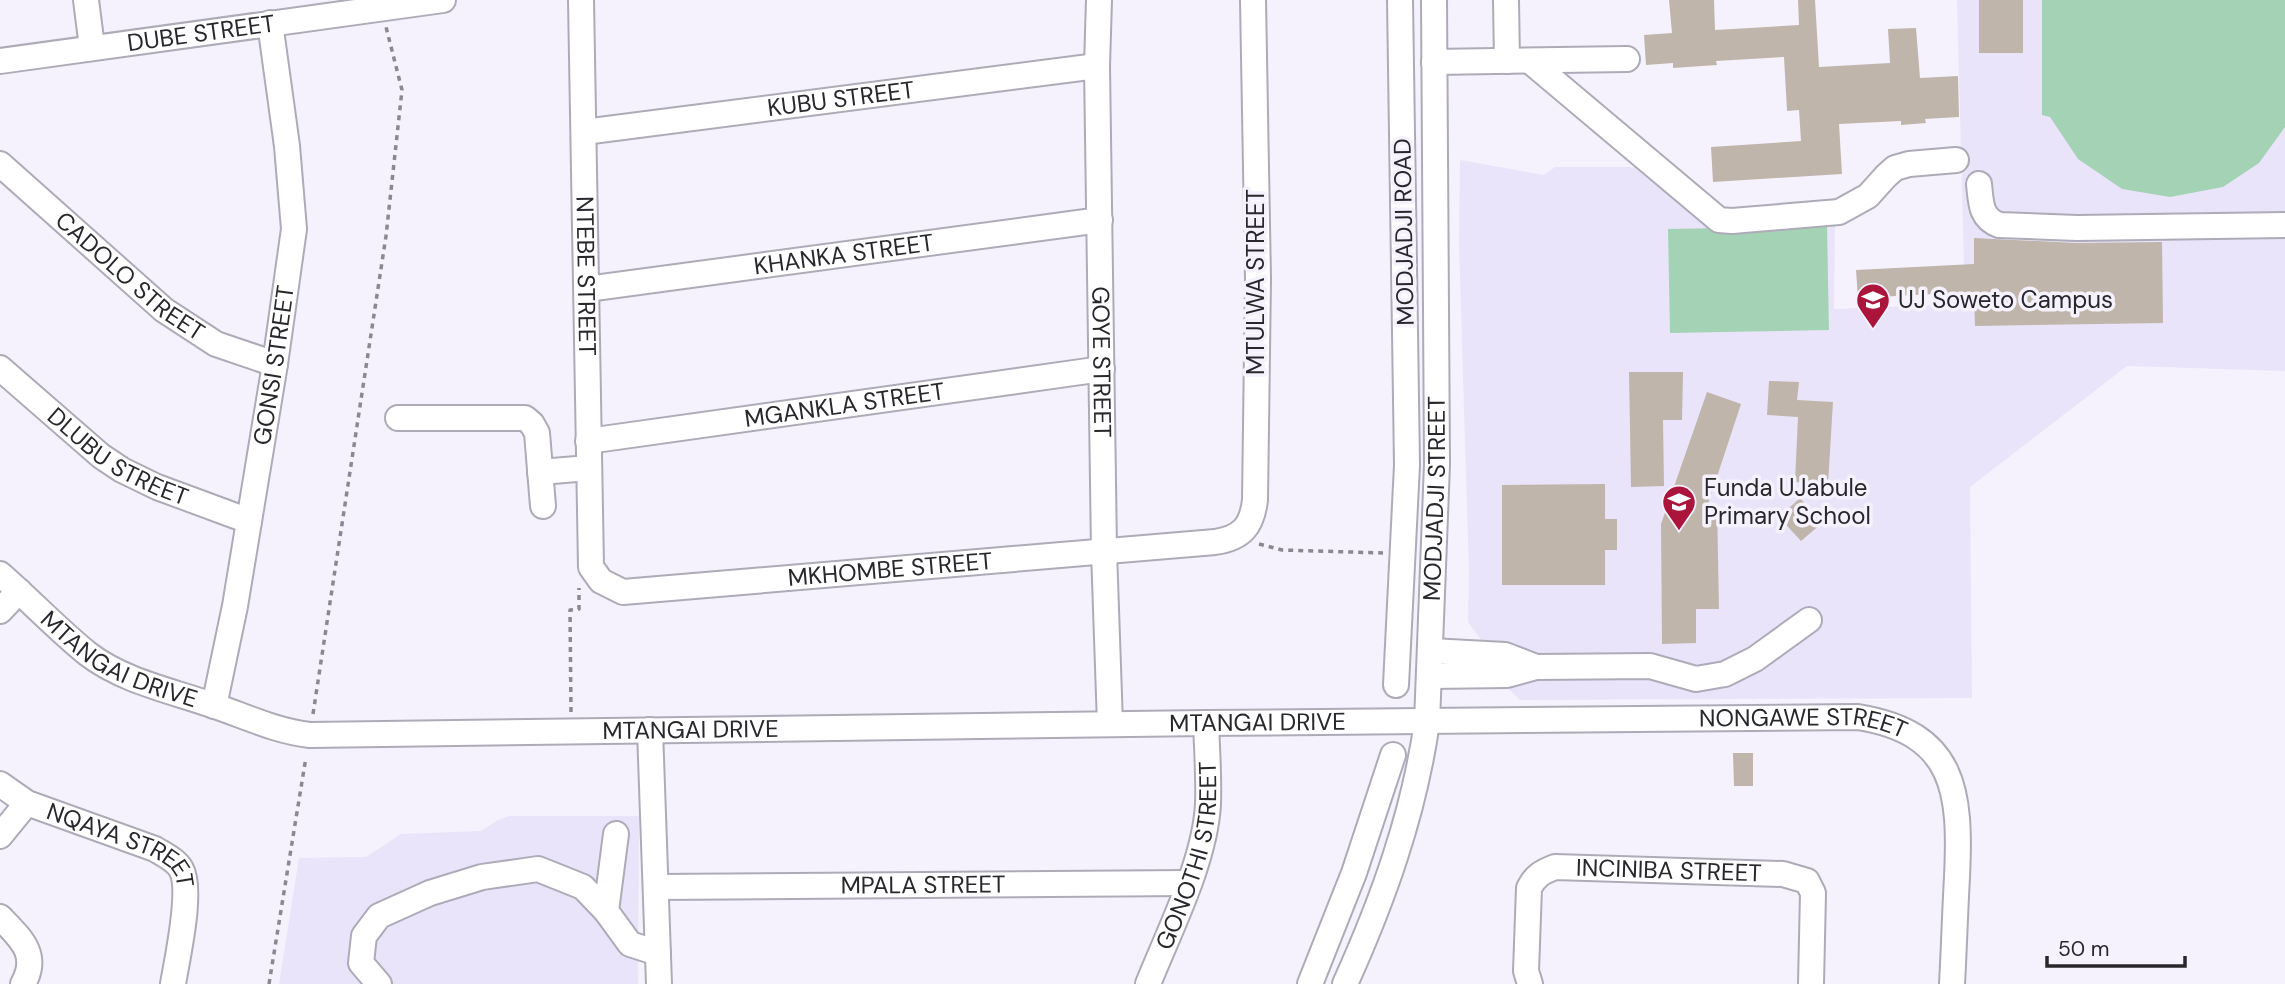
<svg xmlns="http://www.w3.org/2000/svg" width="2285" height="984" viewBox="0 0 2285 984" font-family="'DM Sans',sans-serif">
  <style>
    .built { fill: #e9e4f9 }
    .green { fill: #a4d2b5 }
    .building { fill: #c0b5aa }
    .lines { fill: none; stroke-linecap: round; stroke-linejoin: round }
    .minor-casing { stroke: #aeabb9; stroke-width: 28 }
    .path { stroke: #8a8890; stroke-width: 3.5; stroke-dasharray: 5 5; stroke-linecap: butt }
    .minor { stroke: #fff; stroke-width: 24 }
    .labels { text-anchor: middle; stroke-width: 7; stroke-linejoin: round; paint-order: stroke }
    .street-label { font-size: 24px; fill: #28272c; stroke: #f5f2fd }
    .poi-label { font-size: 24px; fill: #28272c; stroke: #f5f2fd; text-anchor: start }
  </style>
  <rect width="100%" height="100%" fill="#f5f2fd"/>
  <path class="built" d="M1957,0H2285V371L2127,366L1970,487L1972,698L1520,700L1499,680V642L1482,641L1468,622L1469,573L1459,245L1460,160L1544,175L1555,167H1645L1713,224L1835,220L1834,309L1965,304Z
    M509,816H639L638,984H279L299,858L366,857L401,834L481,831L498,820Z"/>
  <path class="green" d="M2042,0H2285V127L2259,163L2223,187L2170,197L2122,189L2078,159L2050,117L2042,115Z
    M1827,226L1829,330L1670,333L1668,229Z"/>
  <path class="building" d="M1669,0H1714L1715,30L1799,25L1798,0H1815L1819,67L1890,63L1888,29L1916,28L1920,78L1958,76L1959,117L1925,119L1926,123L1901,125V121L1839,124L1842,174L1713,182L1711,147L1801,141L1799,110L1787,111L1784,57L1716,61L1717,65L1673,68V63L1646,65L1644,35L1672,33Z
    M1979,0H2023V53H1979Z
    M1974,238L2076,243L2162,242L2163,323L1975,326L1974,292L1858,298L1856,270L1974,264Z
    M1629,372H1683L1682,420H1663L1664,486L1631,487Z
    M1769,381L1799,382L1797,400L1833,402L1828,484L1795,482L1798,417L1767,415Z
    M1707,392L1741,404L1708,504H1717L1719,609H1696V643L1662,644L1661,524Z
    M1605,484V519H1617V550H1605V585H1502V485Z
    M1800,498L1822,523L1801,541L1779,517Z
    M1733,753H1753V786H1734Z"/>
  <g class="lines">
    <g class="minor-casing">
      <g id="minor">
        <path d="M86,0L92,47"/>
        <path id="s1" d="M581,0L591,567L601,581L623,592L1215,542C1242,538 1252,526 1255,500L1258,279L1253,0"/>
        <path id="s2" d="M1099,0L1097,66L1104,551L1110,724"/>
        <path d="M1506,0L1507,61"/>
        <path id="s3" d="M0,61L443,0"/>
        <path d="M1530,61L1719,220L1732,221L1839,212L1868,196L1886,176L1895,168L1909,164L1956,160"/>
        <path d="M1434,62L1627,59"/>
        <path id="s4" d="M584,132L1097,66"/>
        <path id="s5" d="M0,164L164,310L216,344L275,364"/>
        <path d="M1979,184C1981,202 1980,218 1999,225L2077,228L2285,225"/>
        <path id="s6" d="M587,289L1100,220"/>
        <path id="s7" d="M0,368L101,456L122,470L157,487L249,521"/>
        <path d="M398,418H525L532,424L537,433L543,506"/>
        <path id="s8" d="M588,441L1102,369"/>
        <path d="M540,472L589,468"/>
        <path id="s9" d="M0,574C30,600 57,629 88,654C123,681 172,691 212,705C245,716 275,731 310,735L1206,723L1858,717C1956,733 1961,792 1957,877C1955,912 1954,948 1952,984"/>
        <path d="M0,611L19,591"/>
        <path d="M1431,651L1505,655L1536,667"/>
        <path d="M1430,676L1507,675L1536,667L1650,666L1696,679L1725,674L1755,659L1809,620"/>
        <path d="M1396,685L1407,465L1400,0"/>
        <path id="s10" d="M214,706L235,606L275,364L294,229L287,146L270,23"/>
        <path d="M650,730L659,984"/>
        <path id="s11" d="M0,784L27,803L155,849C163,854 176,860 181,869C193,890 177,959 173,984"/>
        <path d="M0,836L27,803"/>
        <path id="s12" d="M657,887L1189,883"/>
        <path d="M606,911L616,834"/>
        <path d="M0,917C20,938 40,954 23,984"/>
        <path d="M379,984L361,963L364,936L379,916L430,893L482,877L538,869L583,887L606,911L630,944L658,953"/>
        <path id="s13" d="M1148,984C1169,931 1205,862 1208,804C1209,778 1207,750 1206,723"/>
        <path d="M1310,984L1354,873L1393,755"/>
        <path id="s14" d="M1345,984C1383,900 1414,814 1427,722L1437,464L1434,0"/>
        <path id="s15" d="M1530,984L1526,971L1529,888C1535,876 1542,872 1555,867L1783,874L1807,881L1813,893L1811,984"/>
      </g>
    </g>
    <path class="path" d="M1259,544L1282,550L1383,553
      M571,712L570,610L579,609V588
      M313,714L386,236L402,90L386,27
      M269,984L306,757"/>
    <use href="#minor" class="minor"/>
  </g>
  <defs>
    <g id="university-pin" transform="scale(1.75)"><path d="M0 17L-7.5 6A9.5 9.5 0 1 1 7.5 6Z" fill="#ab153c" stroke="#f5f2fd"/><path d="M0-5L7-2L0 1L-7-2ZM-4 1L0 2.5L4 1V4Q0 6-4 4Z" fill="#fff"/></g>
    <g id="school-pin" transform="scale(1.75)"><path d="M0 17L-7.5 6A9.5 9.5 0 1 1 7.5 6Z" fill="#ab153c" stroke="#f5f2fd"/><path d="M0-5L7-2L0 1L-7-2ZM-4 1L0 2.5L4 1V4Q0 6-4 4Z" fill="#fff"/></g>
  </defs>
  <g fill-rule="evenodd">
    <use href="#university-pin" x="1873" y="300"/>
    <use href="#school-pin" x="1679" y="502"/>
  </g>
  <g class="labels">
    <g class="street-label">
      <text dy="8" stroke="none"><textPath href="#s3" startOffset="203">DUBE STREET</textPath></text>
      <text dy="8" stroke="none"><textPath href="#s4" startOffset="259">KUBU STREET</textPath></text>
      <text transform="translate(1404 232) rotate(-91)" y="8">MODJADJI ROAD</text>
      <text dy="8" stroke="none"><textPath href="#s6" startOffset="259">KHANKA STREET</textPath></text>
      <text dy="8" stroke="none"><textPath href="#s5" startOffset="172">CADOLO STREET</textPath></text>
      <text dy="8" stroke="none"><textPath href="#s1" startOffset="276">NTEBE STREET</textPath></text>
      <text transform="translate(1256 282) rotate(-90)" y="8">MTULWA STREET</text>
      <text dy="8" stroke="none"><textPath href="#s2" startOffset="362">GOYE STREET</textPath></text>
      <text dy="8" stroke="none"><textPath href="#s10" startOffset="346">GONSI STREET</textPath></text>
      <text dy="8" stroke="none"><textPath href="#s8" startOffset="259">MGANKLA STREET</textPath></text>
      <text dy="8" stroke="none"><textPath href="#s7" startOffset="149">DLUBU STREET</textPath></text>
      <text dy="8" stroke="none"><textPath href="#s14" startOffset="499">MODJADJI STREET</textPath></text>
      <text dy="8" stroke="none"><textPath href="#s1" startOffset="877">MKHOMBE STREET</textPath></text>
      <text dy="8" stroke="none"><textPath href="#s9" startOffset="149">MTANGAI DRIVE</textPath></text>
      <text dy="8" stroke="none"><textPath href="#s9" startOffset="1304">MTANGAI DRIVE</textPath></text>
      <text dy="8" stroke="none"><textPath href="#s9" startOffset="1850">NONGAWE STREET</textPath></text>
      <text dy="8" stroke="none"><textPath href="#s9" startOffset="737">MTANGAI DRIVE</textPath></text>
      <text dy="8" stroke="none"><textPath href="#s11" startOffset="138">NQAYA STREET</textPath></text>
      <text dy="8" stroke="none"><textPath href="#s13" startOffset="136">GONOTHI STREET</textPath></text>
      <text dy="8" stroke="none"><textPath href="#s15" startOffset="245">INCINIBA STREET</textPath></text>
      <text dy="8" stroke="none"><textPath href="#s12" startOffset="266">MPALA STREET</textPath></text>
    </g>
    <g class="poi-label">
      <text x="1898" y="308">UJ Soweto Campus</text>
      <text x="1704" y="496">Funda UJabule<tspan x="1704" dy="28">Primary School</tspan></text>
    </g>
  </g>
  <path d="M2047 956v10h138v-10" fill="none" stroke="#28272c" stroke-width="3.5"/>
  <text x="2058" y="956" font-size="21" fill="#28272c" stroke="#f5f2fd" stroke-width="5" paint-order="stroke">50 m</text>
</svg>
